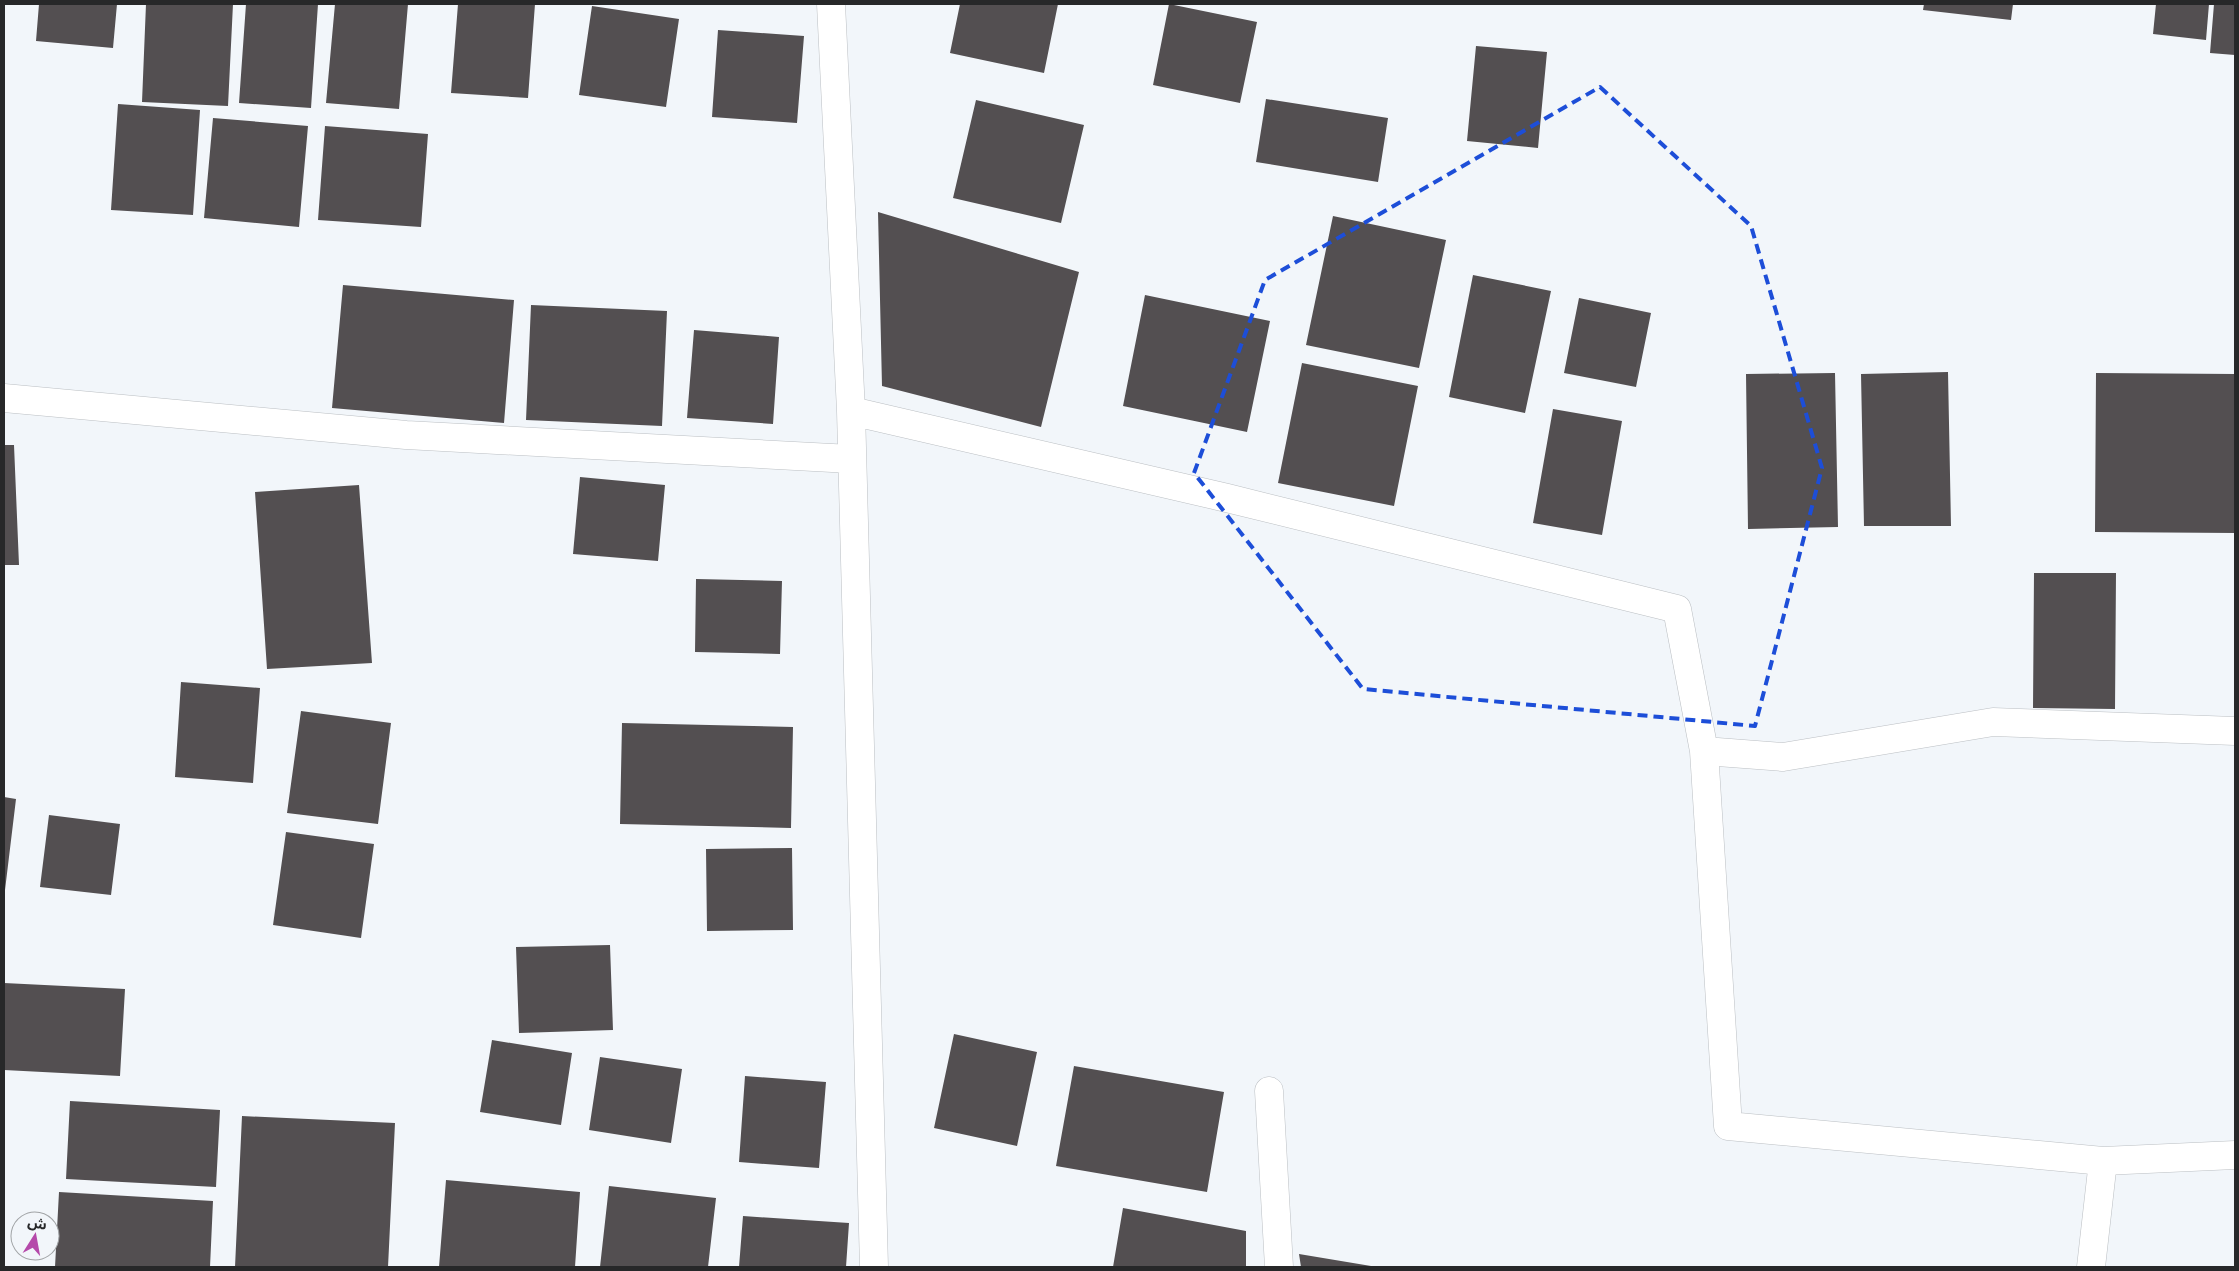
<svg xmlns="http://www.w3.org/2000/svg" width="2239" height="1271" viewBox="0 0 2239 1271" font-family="'PT Serif','Noto Sans Arabic',serif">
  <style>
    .building { fill: #534f51 }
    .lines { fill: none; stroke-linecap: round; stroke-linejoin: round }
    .minor-casing { stroke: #bbbfc3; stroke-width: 29 }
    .minor { stroke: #fff; stroke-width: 28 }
    .marked { fill: none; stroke: #1d4ed8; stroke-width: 4; stroke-dasharray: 10 6; stroke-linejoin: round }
  </style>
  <rect width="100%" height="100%" fill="#f2f6fa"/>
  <path class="building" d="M39,4H117L113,48L36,41Z
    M146,4H233L228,106L142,102Z
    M246,4H318L311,108L239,103Z
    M335,4H408L399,109L326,103Z
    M458,4H535L528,98L451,93Z
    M960,4H1058L1044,73L950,53Z
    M1169,4L1257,22L1240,103L1153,85Z
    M1924,4H2013L2011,20L1923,10Z
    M2156,4H2209L2206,40L2153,34Z
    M2214,4H2235V55L2210,53Z
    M592,6L679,19L666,107L579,95Z
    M718,30L804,36L797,123L712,117Z
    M1476,46L1547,52L1538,148L1467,141Z
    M1266,99L1388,118L1378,182L1256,162Z
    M976,100L1084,125L1061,223L953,198Z
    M118,104L200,110L193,215L111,210Z
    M213,118L308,126L299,227L204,218Z
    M325,126L428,134L421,227L318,220Z
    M878,212L1079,272L1041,427L882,386Z
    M1333,216L1446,240L1419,368L1306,345Z
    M1473,275L1551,291L1525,413L1449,397Z
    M343,285L514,300L504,423L332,408Z
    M1145,295L1270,321L1247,432L1123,406Z
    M1579,298L1651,313L1636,387L1564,373Z
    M531,305L667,311L662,426L526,420Z
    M694,330L779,337L773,424L687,418Z
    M1302,363L1418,386L1394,506L1278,483Z
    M1948,372L1951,526H1864L1861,374Z
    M1835,373L1838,527L1748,529L1746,374Z
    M2096,373L2235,374V533L2095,532Z
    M1553,409L1622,421L1602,535L1533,523Z
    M4,445H14L19,565H4Z
    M580,477L665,485L658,561L573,554Z
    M359,485L372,663L267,669L255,492Z
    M2034,573H2116L2115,709L2033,708Z
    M696,579L782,581L780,654L695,652Z
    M181,682L260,688L253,783L175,777Z
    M301,711L391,723L378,824L287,813Z
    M622,723L793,727L791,828L620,824Z
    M4,797L16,799L5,890H4Z
    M49,815L120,824L111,895L40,887Z
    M286,832L374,844L361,938L273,925Z
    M792,848L793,930L707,931L706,849Z
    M610,945L613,1030L519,1033L516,947Z
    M4,983L125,989L120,1076L4,1070Z
    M954,1034L1037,1052L1017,1146L934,1128Z
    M492,1040L572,1053L561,1125L480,1112Z
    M600,1057L682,1069L671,1143L589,1130Z
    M1074,1066L1224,1092L1207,1192L1056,1166Z
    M745,1076L826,1082L819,1168L739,1162Z
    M70,1101L220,1110L216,1187L66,1179Z
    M242,1116L395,1123L388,1267H235Z
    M446,1180L580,1192L575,1267H439Z
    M609,1186L716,1198L708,1267H600Z
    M59,1192L213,1201L210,1267H55Z
    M1123,1208L1246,1231V1267H1113Z
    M743,1216L849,1223L846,1267H739Z
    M1299,1254L1371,1266V1267H1301Z"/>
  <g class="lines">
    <g class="minor-casing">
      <path id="minor" d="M831,4L851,411L874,1267
        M4,398L406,435L851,459
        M851,411L1227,498L1677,609L1704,751L1783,757L1993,722L2235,731
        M1704,751L1728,1126L2103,1161
        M1269,1091L1279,1267
        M2091,1267L2103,1161L2235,1155"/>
    </g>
    <use href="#minor" class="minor"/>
  </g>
  <path class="marked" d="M1600,87L1751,226L1822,468L1755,726L1363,689L1194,473L1265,280Z"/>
  <rect width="2239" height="1271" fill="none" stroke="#272829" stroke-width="10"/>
  <g transform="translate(35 1236) rotate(11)"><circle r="24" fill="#f2f6fa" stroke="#a1a4a6"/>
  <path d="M0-4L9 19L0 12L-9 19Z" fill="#b549aa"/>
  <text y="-8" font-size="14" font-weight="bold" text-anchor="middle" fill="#272829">ش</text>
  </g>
</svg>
